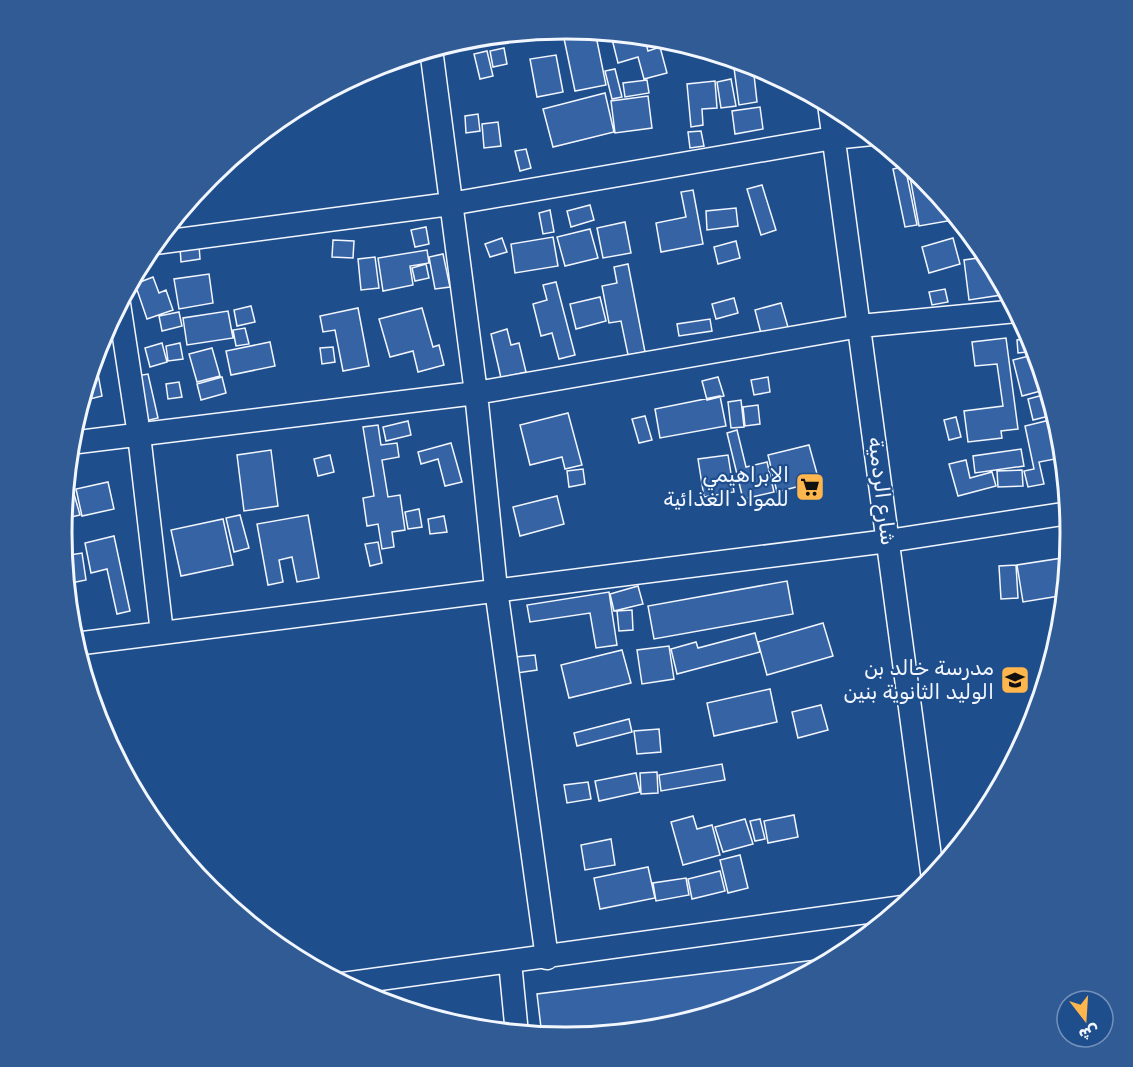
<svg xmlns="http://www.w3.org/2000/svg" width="1133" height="1067" viewBox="0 0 1133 1067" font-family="Rubik,Vazirmatn,sans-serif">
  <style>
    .building { fill: #3563a3; stroke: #f2f6ff; stroke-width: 1.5 }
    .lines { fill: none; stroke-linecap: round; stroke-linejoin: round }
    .street-casing { stroke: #f2f6ff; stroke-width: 25 }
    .street { stroke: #1f4e8c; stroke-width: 22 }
    .labels { text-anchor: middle; stroke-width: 4.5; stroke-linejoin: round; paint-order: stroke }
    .poi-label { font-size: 21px; fill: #f2f6ff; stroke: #1f4e8c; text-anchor: end }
    .street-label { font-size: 21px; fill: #f2f6ff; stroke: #1f4e8c }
    .rim { fill: none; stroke: #f2f6ff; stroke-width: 3 }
  </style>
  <rect width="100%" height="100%" fill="#1f4e8c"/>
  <path class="building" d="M562,29L595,31L606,85L575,91Z
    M618,34L644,36L648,51L660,47L667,73L644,79L638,57L618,63L611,35Z
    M471,38L473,47L459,49L458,41Z
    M504,48L507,64L493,67L490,51Z
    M487,51L493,76L480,79L474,54Z
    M556,55L563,92L537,97L530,59Z
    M753,66L757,102L739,105L734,68Z
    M615,69L622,97L612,99L605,71Z
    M731,79L736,106L721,108L717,82Z
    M647,80L649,93L625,97L623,83Z
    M715,81L717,108L702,109L703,125L691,127L687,84Z
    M605,93L614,132L553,147L543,109Z
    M648,96L652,128L615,133L611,101Z
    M760,107L763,129L735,134L732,111Z
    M478,114L480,131L466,133L465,116Z
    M498,122L501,146L484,148L482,124Z
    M701,131L704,146L690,148L688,132Z
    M526,149L531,168L520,171L515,151Z
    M905,166L917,225L905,227L893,169Z
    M908,166L924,177L959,219L919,226Z
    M762,185L776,230L761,235L747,189Z
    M693,190L703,244L661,252L656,223L686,217L681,192Z
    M590,205L594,220L571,227L567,211Z
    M736,208L738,226L707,230L706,211Z
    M550,210L554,232L543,234L539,213Z
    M625,222L631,253L603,258L597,228Z
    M426,227L429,244L415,247L411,230Z
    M590,229L598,258L565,266L557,237Z
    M553,237L558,266L515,273L511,244Z
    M502,238L507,252L490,257L485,244Z
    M953,238L960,264L929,273L922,247Z
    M333,240L354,241L353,258L332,257Z
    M976,240L998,275L1001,295L969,300L964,260L978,258Z
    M736,241L740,258L718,264L714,247Z
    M199,245L200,259L181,262L180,247Z
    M427,250L429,263L410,266L413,285L383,291L378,258Z
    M443,254L450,287L435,289L429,257Z
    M375,257L379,288L361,290L358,259Z
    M426,264L429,278L415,281L412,268Z
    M628,264L645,352L628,355L621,321L609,323L602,286L617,283L614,267Z
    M209,274L213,303L179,309L174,279Z
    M153,277L159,293L166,290L173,310L147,319L135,284Z
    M556,282L575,355L559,359L552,333L541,336L533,304L547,300L543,285Z
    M945,289L948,302L932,305L929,292Z
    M600,297L606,321L576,329L570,304Z
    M734,298L738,313L716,319L712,304Z
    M781,303L790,334L763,341L755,310Z
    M251,306L255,322L237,326L234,310Z
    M358,308L369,366L343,371L335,330L323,332L320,316Z
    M422,308L433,347L439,345L444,365L418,372L413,351L390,357L379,319Z
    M228,311L233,338L187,345L183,318Z
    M179,312L182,326L162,331L159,316Z
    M710,319L712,331L679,336L677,324Z
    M245,328L249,344L236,346L233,330Z
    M507,329L511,345L519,343L526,372L501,378L491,334Z
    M1006,338L1018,429L1001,431L1002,438L968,442L964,411L1003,406L997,364L975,366L972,342Z
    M1032,338L1036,351L1018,353L1017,340Z
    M270,342L275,366L231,375L226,351Z
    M162,343L167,362L150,367L145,348Z
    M180,343L183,359L168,361L166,346Z
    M333,347L335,362L322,364L320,348Z
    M212,348L220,376L197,382L189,354Z
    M1037,354L1048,389L1022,396L1013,360Z
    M95,358L102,396L82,401Z
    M148,374L158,418L145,421L136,376Z
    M222,377L226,393L201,400L197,384Z
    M718,377L724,396L707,400L702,381Z
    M768,377L770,392L754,395L751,380Z
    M179,382L182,397L168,399L166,384Z
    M1047,394L1053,415L1033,420L1028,399Z
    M720,396L726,426L660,438L655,409Z
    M741,400L744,427L731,428L728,402Z
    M758,405L760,424L745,426L743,407Z
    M568,413L582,465L565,469L562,457L530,465L520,425Z
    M645,416L652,440L639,443L632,419Z
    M956,417L961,437L949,440L944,420Z
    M1054,419L1058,441L1052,442L1055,459L1039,462L1044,484L1028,487L1024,471L1034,469L1025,426Z
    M408,421L411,435L386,441L383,427Z
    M378,425L381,445L397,443L399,457L382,460L388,497L400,495L405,530L392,532L394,547L382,549L378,524L367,526L363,498L374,496L363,427Z
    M737,430L746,467L767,462L774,492L743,499L727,433Z
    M451,443L462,482L445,486L438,459L421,464L418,452Z
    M809,445L819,481L777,492L768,455Z
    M1021,449L1024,466L975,473L973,456Z
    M271,450L278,506L244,511L237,455Z
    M330,455L334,472L318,476L314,459Z
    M728,455L734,492L704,497L698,459Z
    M966,460L970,478L992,472L996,486L958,496L949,464Z
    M583,469L585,484L569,487L567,471Z
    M1022,470L1023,486L998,487L997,471Z
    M108,482L114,509L82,516L76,489Z
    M72,487L80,515L63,519L66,488Z
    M557,496L564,524L520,536L513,507Z
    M419,509L422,527L408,529L405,512Z
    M240,515L249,548L234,552L226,518Z
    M308,515L319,578L297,582L292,557L279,560L283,582L268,585L257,524Z
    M444,516L447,532L430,534L428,519Z
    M223,519L233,565L181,576L171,530Z
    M114,536L130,611L117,614L107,569L91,573L85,543Z
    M378,542L382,563L370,566L365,544Z
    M82,553L86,580L66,584L64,556Z
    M1069,557L1065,595L1023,602L1017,565Z
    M1016,565L1018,598L1001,599L999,566Z
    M787,581L793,614L654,639L648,606Z
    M638,586L643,604L614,611L610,594Z
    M609,592L617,645L596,648L590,613L530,622L527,605Z
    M632,610L633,630L619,631L617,611Z
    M823,623L833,656L767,675L758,642Z
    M755,633L760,652L677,674L671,649L696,642L698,648Z
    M669,646L674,679L642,684L637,650Z
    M622,650L631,683L569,698L561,665Z
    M535,655L537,670L517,673L515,657Z
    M770,689L777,722L714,736L707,703Z
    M821,705L828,730L798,738L792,712Z
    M629,719L632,732L577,746L574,733Z
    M659,729L661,752L637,754L634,731Z
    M722,764L725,780L661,791L659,775Z
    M657,772L658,793L641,794L640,773Z
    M636,773L640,792L599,801L595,781Z
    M588,782L591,799L567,803L564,785Z
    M794,815L798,837L768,843L764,821Z
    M693,816L697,829L712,825L720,855L683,865L671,822Z
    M745,819L753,844L723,852L715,827Z
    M760,819L765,839L755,841L750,821Z
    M611,839L615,865L585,870L581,845Z
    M740,855L748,888L728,893L720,860Z
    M648,867L655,898L600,909L594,878Z
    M720,871L725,891L692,899L688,879Z
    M686,878L689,895L656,901L653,883Z
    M840,957L759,1000L665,1029L566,1038L542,1036L537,994Z"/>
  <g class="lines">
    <g class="street-casing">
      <path id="street" d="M431,49L476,393L496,589L547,958
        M829,104L933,879
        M155,243L450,204L833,138L872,134
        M119,304L139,435L162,633
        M70,443L476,393L860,326L1018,311
        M75,644L888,541L1069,513
        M510,962L517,1034
        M343,984L903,907"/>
    </g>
    <use href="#street" class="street"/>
  </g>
  <defs>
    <g id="supermarket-square" transform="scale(1.5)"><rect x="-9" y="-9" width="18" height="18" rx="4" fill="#ffb74d" stroke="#1f4e8c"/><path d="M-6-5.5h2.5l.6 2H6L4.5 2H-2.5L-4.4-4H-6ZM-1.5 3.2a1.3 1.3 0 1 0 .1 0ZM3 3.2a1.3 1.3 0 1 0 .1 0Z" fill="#111"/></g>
    <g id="school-square" transform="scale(1.5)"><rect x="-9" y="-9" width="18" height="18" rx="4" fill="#ffb74d" stroke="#1f4e8c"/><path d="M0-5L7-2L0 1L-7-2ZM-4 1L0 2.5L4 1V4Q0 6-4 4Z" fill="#111"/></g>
  </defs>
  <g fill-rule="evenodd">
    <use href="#supermarket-square" x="810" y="487"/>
    <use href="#school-square" x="1015" y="680"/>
  </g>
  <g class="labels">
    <g class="poi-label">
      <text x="789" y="482">الابراهيمي<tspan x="789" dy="24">للمواد الغذائية</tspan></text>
      <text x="994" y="675">مدرسة خالد بن<tspan x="994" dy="24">الوليد الثانوية بنين</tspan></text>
    </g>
    <g class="street-label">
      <text transform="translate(882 491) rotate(83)" y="7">شارع الردمية</text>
    </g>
  </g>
  <path d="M0 0H1133V1067H0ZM72 533a494 494 0 1 1 988 0a494 494 0 1 1-988 0Z" fill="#305b95" fill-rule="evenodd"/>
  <path class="rim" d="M72 533a494 494 0 1 1 988 0a494 494 0 1 1-988 0Z"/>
  <g transform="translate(1085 1019) rotate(163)"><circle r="28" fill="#1f4e8c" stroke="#7391ba" stroke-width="1.5"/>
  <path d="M0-4.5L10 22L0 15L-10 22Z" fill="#ffb74d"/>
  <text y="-9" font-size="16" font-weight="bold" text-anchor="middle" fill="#f2f6ff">ش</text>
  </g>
</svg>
